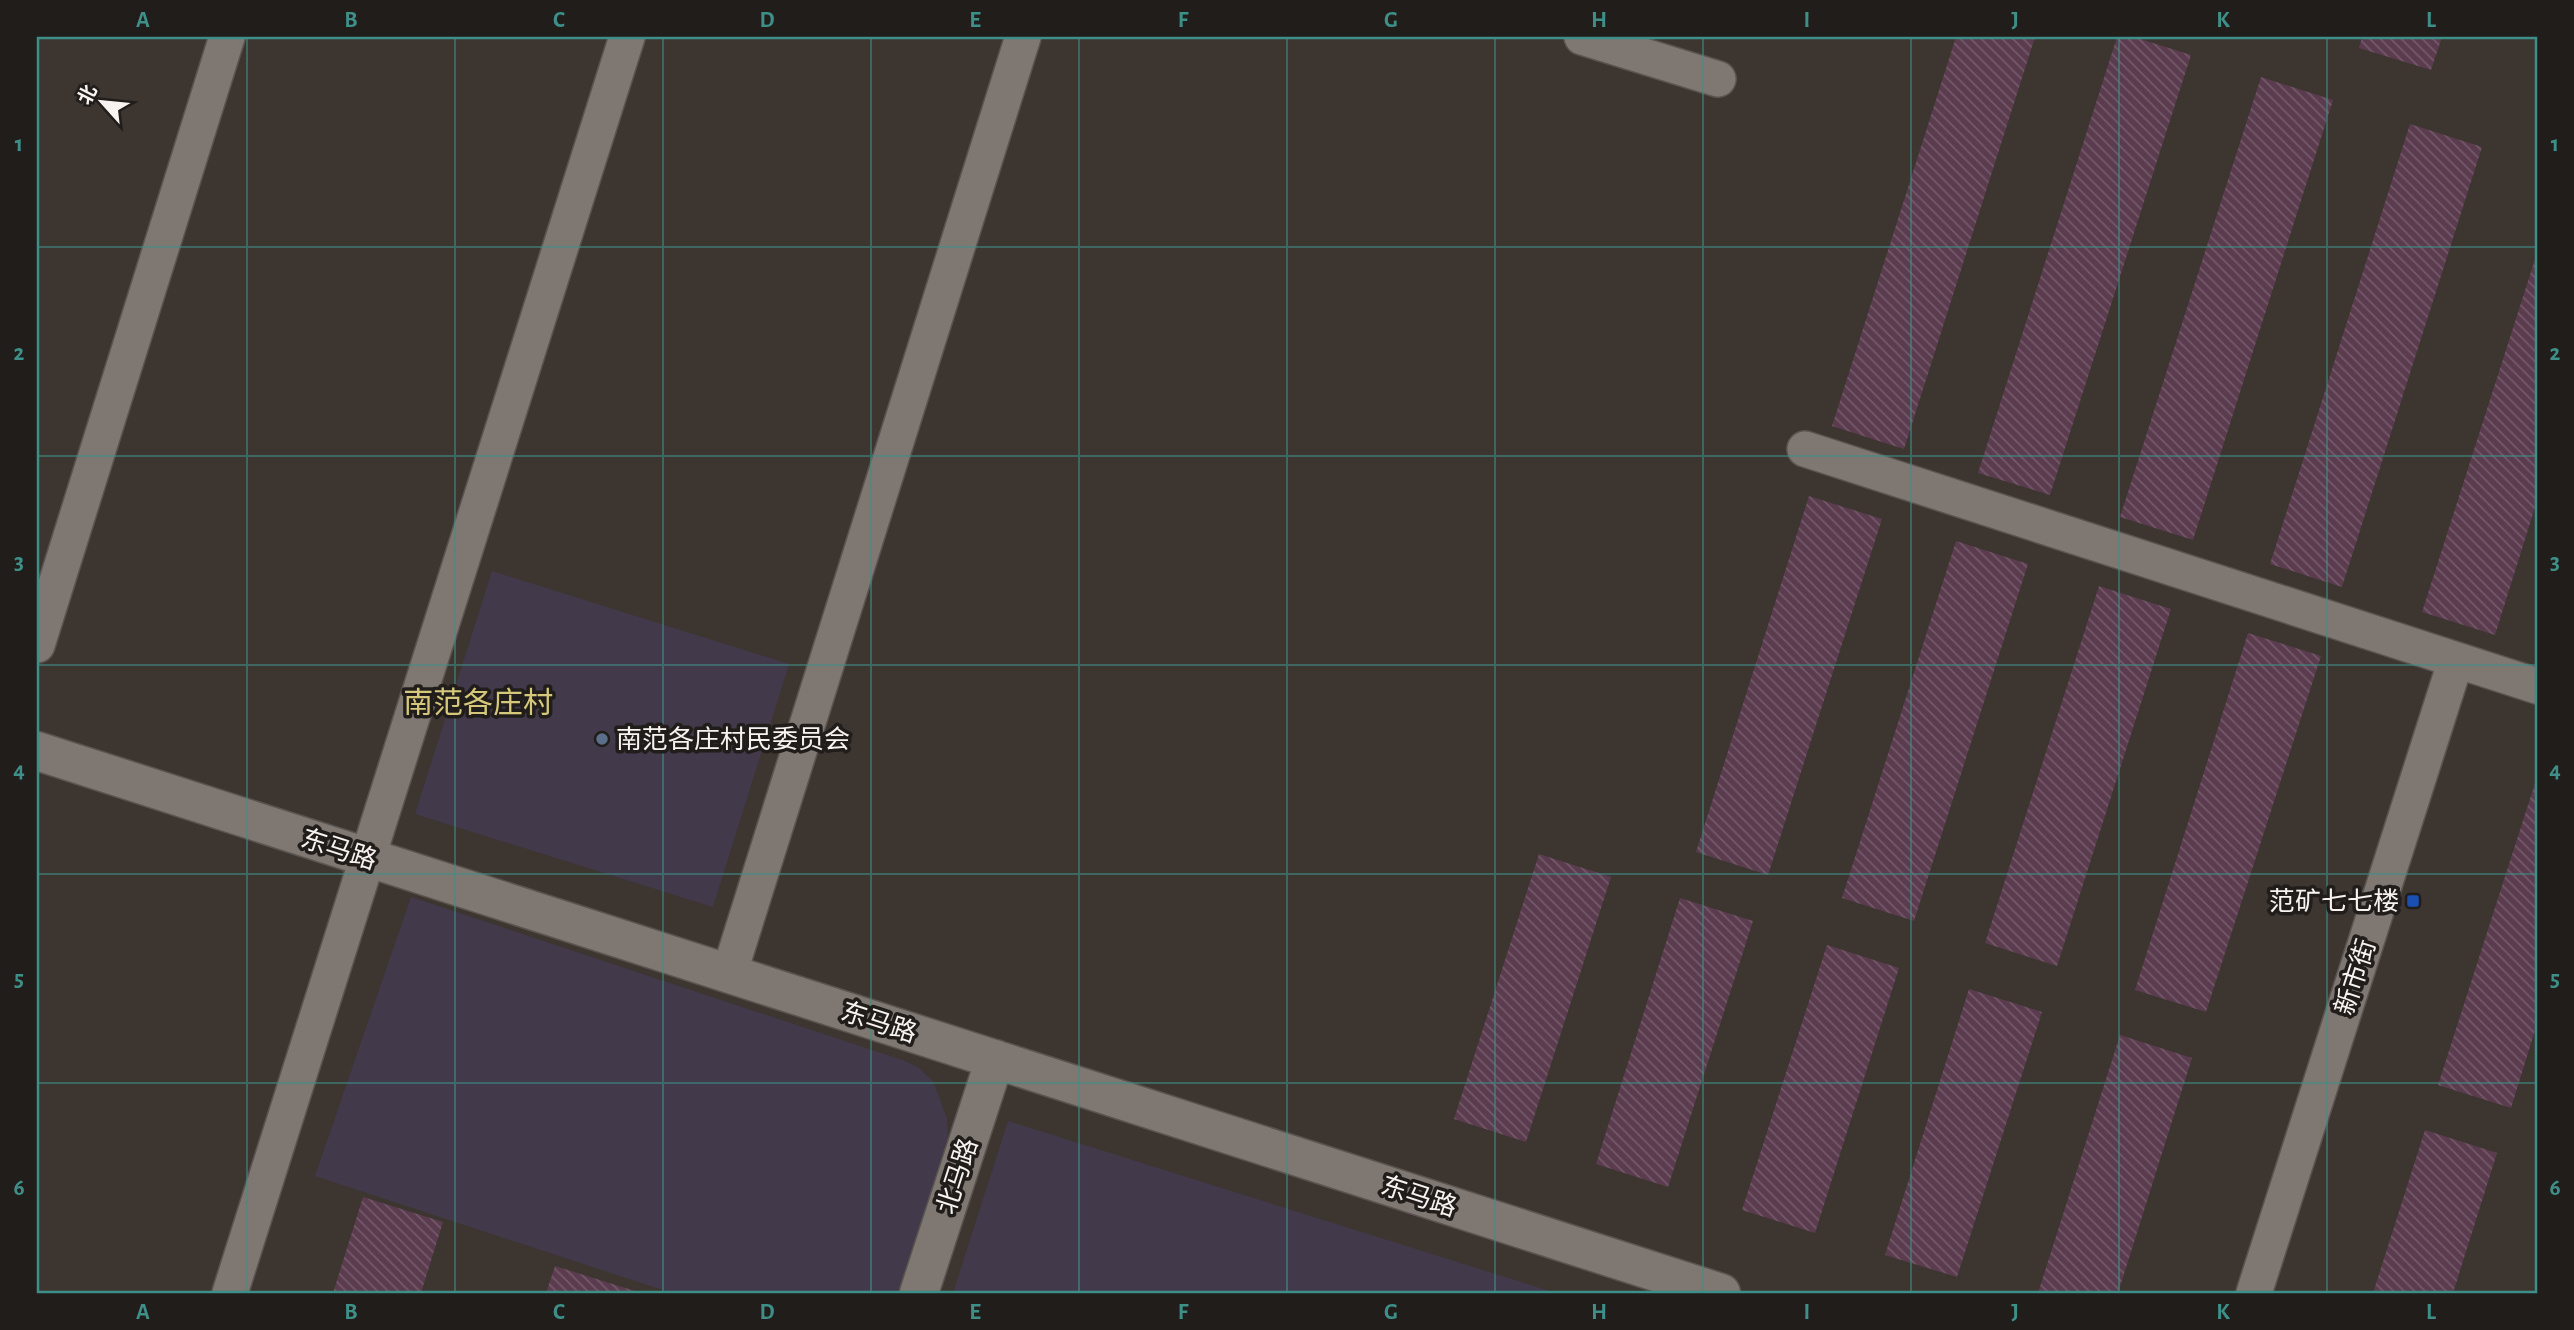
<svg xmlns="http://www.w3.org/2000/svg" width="2574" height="1330" viewBox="0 0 2574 1330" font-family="'Alegreya Sans','Noto Sans SC',sans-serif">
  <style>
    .commercial { fill: #423a4b }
    .building { fill: url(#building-back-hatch) }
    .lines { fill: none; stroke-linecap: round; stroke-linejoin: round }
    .minor-casing { stroke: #5a5450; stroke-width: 38 }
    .tertiary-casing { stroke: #5a5450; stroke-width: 41 }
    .minor { stroke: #7f7772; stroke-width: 35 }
    .tertiary { stroke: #7f7772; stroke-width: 38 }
    .grid { fill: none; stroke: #3e8f88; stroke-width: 2; stroke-opacity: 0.55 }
    .service-dot { fill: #5c6f8a; stroke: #201d1b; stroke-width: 2.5 }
    .transit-dot { fill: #1a4fb4; stroke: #201d1b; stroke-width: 2.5 }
    .labels { text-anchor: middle; stroke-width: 7; stroke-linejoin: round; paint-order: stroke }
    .poi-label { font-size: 26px; fill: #f8f3f0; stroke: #201d1b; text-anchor: start }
    .street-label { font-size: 26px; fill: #f8f3f0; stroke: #201d1b }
    .quarter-label { font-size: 30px; fill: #d5c87a; stroke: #201d1b }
    .neatline { fill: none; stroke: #3e8f88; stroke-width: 2.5 }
    .grid-label { font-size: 23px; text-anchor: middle; font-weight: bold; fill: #3e8f88 }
  </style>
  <defs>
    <pattern id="building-back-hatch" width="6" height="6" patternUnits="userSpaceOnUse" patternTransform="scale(1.75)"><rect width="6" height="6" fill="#5b3c4f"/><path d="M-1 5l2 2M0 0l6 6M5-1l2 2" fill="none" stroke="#735969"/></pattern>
  </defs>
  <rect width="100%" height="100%" fill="#3c3530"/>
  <path class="commercial" d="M492,571L789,664L713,907L415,814Z
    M411,897L905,1061L919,1068L933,1081L940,1099L947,1119L948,1137L900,1293H672L315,1176Z
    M1008,1121L1556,1293H953Z"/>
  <path class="building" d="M1956,37H2035L1904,449L1832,426Z
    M2117,37H2134L2191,55L2050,495L1978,473Z
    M2362,37H2442L2431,70L2359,48Z
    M2261,77L2333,100L2193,540L2120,517Z
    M2410,124L2482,147L2342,587L2270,564Z
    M2537,253V501L2495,635L2422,612Z
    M1809,496L1882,519L1768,875L1696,852Z
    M1956,541L2028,564L1914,921L1842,898Z
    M2099,586L2171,609L2057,966L1985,943Z
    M2248,633L2321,656L2206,1012L2135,990Z
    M2537,777V1024L2511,1108L2438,1085Z
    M1539,854L1611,877L1526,1142L1454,1119Z
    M1680,898L1753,921L1668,1187L1596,1164Z
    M1827,945L1899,968L1815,1233L1742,1210Z
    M1969,989L2042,1012L1957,1277L1885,1255Z
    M2120,1035L2192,1058L2118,1293H2038Z
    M2425,1130L2497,1153L2453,1293H2373Z
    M363,1197L443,1222L421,1293H333Z
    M555,1266L635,1291L634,1293H546Z"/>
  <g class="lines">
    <g class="minor-casing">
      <path id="minor" d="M1582,37L1718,79
        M1805,449L2537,686
        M37,645L227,37
        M729,974L1023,37
        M230,1293L627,37
        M2254,1293L2456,660"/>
    </g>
    <g class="tertiary-casing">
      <path id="tertiary" d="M37,751L1721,1293
        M919,1293L995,1059"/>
    </g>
    <use href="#minor" class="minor"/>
    <use href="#tertiary" class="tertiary"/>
  </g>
  <path class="grid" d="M247,37V1293M455,37V1293M663,37V1293M871,37V1293M1079,37V1293M1287,37V1293M1495,37V1293M1703,37V1293M1911,37V1293M2119,37V1293M2327,37V1293M37,247H2537M37,456H2537M37,665H2537M37,874H2537M37,1083H2537"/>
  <circle class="service-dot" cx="602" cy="739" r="7"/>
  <rect class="transit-dot" x="2406" y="894" width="14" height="14" rx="3.5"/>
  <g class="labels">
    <g class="poi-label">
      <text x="616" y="748">南范各庄村民委员会</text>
      <text x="2399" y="910" text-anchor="end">范矿七七楼</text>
    </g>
    <g class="street-label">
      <text transform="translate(339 849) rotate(18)" y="9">东马路</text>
      <text transform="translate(2355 977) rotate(-72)" y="9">新市街</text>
      <text transform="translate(879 1022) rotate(18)" y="9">东马路</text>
      <text transform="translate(957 1176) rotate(-72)" y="9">北马路</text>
      <text transform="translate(1419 1196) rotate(18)" y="9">东马路</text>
    </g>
    <g class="quarter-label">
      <text x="478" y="713">南范各庄村</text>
    </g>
  </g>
  <rect width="2574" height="1330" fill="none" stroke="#201d1b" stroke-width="77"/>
  <g transform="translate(102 102) rotate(297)" stroke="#201d1b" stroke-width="5" paint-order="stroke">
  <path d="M0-5L12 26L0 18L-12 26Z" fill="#f8f3f0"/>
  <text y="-10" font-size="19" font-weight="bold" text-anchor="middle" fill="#f8f3f0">北</text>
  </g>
  <rect x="38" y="38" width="2498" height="1254" class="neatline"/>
  <g class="grid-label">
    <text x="143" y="27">A</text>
    <text x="351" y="27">B</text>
    <text x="559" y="27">C</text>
    <text x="767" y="27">D</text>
    <text x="975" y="27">E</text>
    <text x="1183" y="27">F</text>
    <text x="1391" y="27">G</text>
    <text x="1599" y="27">H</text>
    <text x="1807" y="27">I</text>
    <text x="2015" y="27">J</text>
    <text x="2223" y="27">K</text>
    <text x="2431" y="27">L</text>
    <text x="19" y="151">1</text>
    <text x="2555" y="151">1</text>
    <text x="19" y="360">2</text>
    <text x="2555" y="360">2</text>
    <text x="19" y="569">3</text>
    <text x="2555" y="569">3</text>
    <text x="19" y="777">4</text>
    <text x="2555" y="777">4</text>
    <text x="19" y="986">5</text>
    <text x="2555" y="986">5</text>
    <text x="19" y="1195">6</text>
    <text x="2555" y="1195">6</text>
    <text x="143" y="1319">A</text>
    <text x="351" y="1319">B</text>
    <text x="559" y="1319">C</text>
    <text x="767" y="1319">D</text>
    <text x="975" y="1319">E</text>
    <text x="1183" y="1319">F</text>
    <text x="1391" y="1319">G</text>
    <text x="1599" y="1319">H</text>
    <text x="1807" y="1319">I</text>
    <text x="2015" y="1319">J</text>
    <text x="2223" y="1319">K</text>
    <text x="2431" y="1319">L</text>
  </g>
</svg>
